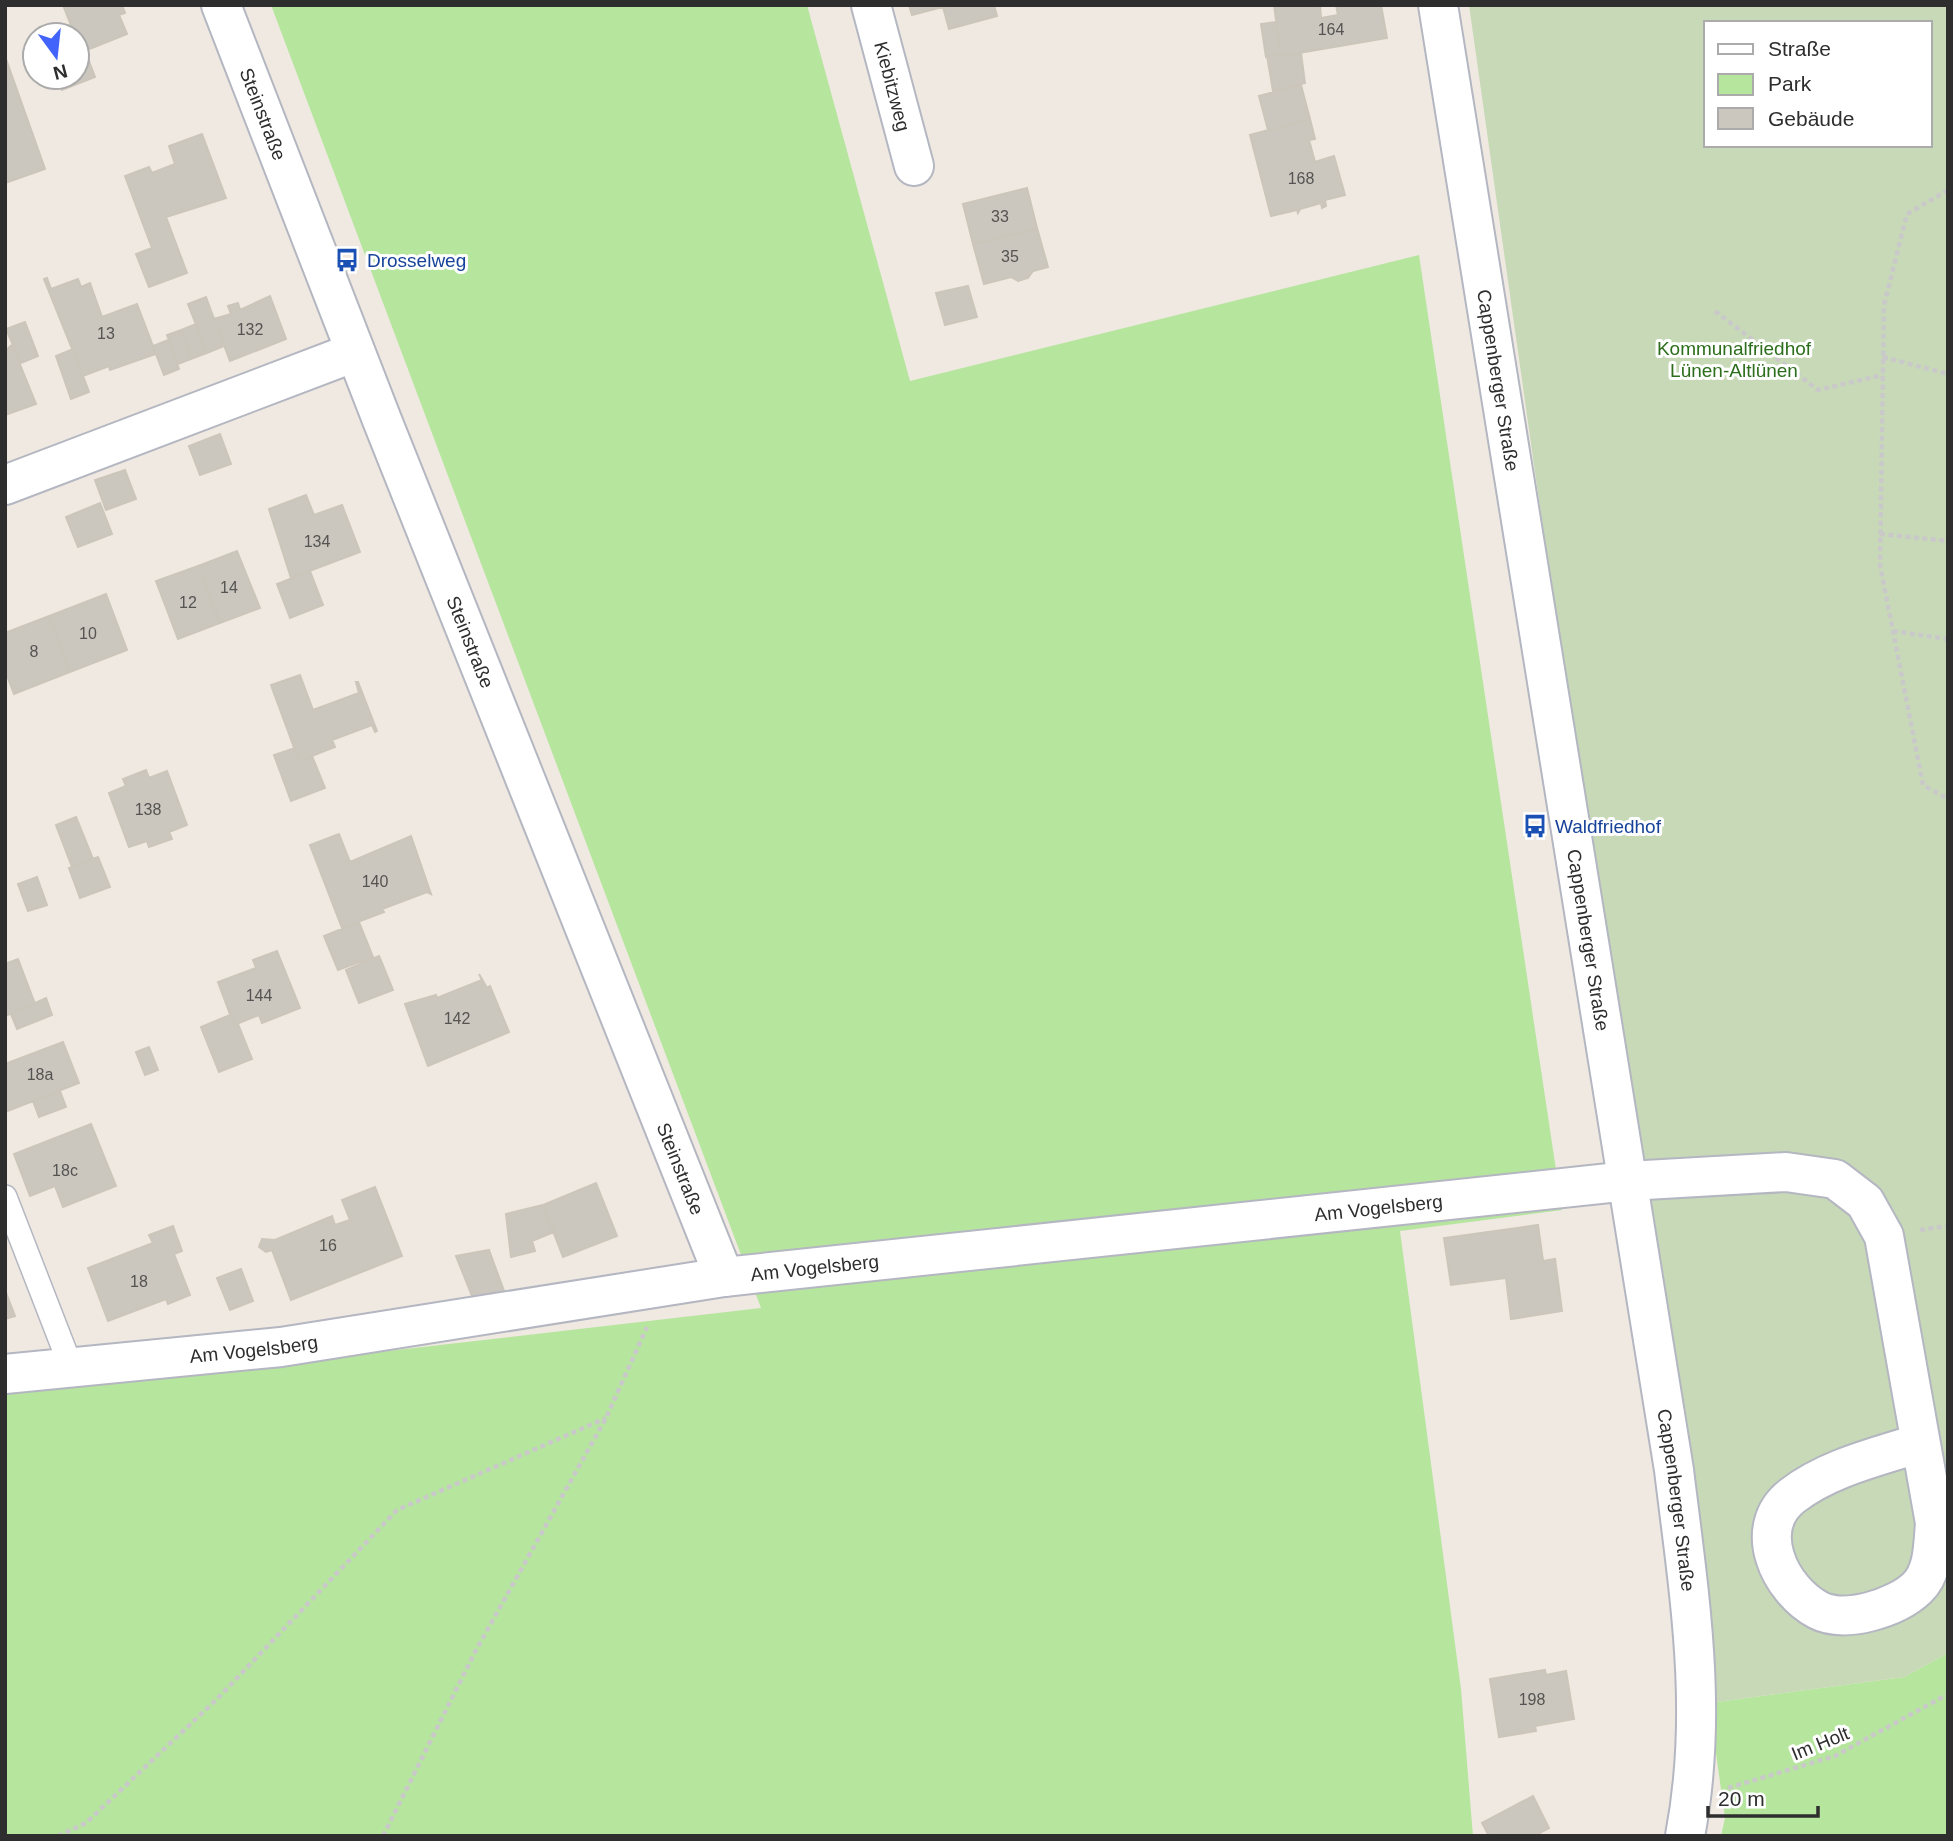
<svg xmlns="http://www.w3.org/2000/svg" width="1953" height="1841" viewBox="0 0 1953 1841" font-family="Helvetica,sans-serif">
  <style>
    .green { fill: #b6e59e }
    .cemetery { fill: #c8d9b8; fill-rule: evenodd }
    .building { fill: #cbc7bf; stroke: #cbc5ba; stroke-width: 2 }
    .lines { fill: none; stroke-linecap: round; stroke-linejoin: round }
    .lane-casing { stroke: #b4b7c1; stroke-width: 26 }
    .street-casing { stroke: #b4b7c1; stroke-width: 42 }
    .secondary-casing { stroke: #b4b7c1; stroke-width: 42 }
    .path { stroke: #c9c9c9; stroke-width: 4.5; stroke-dasharray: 5 3.5; stroke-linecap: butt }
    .lane { stroke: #fff; stroke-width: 23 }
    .street { stroke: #fff; stroke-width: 38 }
    .secondary { stroke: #fff; stroke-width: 38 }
    .labels { text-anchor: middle; stroke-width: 6; stroke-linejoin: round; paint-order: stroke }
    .number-label { font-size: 16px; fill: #555452 }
    .street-label { font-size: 19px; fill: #2e2e2e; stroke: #fff }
    .transit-label { font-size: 19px; fill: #164399; stroke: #fff; text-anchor: start }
    .park-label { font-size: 19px; fill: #2c6e1b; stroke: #fff }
  </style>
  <rect width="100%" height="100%" fill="#efe9e1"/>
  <path class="green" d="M271,5H807L910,381L1419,255L1562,1210L1400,1231L1461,1689L1473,1836H5V1388L318,1359L761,1308Z
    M1948,1653V1836H1721L1725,1818L1709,1703L1904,1677Z"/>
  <path class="cemetery" d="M1469,5H1948V1653L1904,1677L1709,1703ZM1706,23H1930V145H1706Z"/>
  <path class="building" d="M63,5H122L125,13L119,15L127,34L77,54V35H69L74,33Z
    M909,5H950L912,15Z
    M950,5H994L997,16L949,29L943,7Z
    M1274,5H1320L1321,18L1338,15L1336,5H1381L1387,38L1281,56Z
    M1276,22L1281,54L1266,57L1261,24Z
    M85,51L95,77L62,90L58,77H77V54Z
    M1301,53L1305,83L1273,91L1267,56Z
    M6,59L45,169L5,183V60Z
    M1301,85L1310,119L1268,130L1259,96Z
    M1310,119L1315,139L1309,140L1315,162L1334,156L1345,195L1325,200L1326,206L1322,208L1321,203L1300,209L1298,213L1297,210L1271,216L1250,135Z
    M202,134L226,198L166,217L187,273L149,287L136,254L152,248L125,176L149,167L152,173L175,164L169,146Z
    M1027,188L1037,228L973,244L963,204Z
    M1037,228L1048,267L1033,271L1028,278L1018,281L1011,277L984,284L973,244Z
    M47,278L51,289L78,279L81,287L90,283L102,317L137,304L156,354L110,370L109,366L83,376L44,279Z
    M968,286L977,317L945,325L936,293Z
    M270,296L286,339L230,361L214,319L231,314L228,306L238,303L240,310Z
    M206,297L224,346L207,353L188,304Z
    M25,322L38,356L21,363L6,329Z
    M196,324L207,353L191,359L181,330Z
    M181,330L191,359L178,364L167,335Z
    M168,340L179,369L164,375L153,346Z
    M12,345L36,404L5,415V351Z
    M73,349L89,392L71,399L56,356Z
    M220,434L231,464L200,475L189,446Z
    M125,470L136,499L106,510L95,480Z
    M306,495L314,515L342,505L360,552L291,578L269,509Z
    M100,503L112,534L78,547L66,517Z
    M237,551L260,608L220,623L198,566Z
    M198,566L220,623L178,639L156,581Z
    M310,571L323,605L290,618L277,584Z
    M106,594L127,650L70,672L49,616Z
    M49,616L70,672L14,694L5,670V633Z
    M300,675L313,710L359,693L356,682H358L377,731L375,732L372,725L332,740L335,747L299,761L271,685Z
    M295,748L299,761L312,756L325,788L291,801L274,755Z
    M146,770L149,778L167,771L187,825L169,832L172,839L149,847L147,841L129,847L109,793L126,786L123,779Z
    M76,817L93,859L72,867L56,825Z
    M339,834L350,862L411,836L431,894L427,892L382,909L384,912L342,928L310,845Z
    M98,857L110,887L80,898L69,868Z
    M37,877L47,905L28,911L18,884Z
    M359,922L373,957L338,970L324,936Z
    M277,951L300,1008L262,1023L259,1015L234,1025L218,982L256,968L253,960Z
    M379,956L393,990L359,1003L346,970Z
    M18,959L35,1004L5,1016V964Z
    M479,974L487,988L490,986L509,1032L428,1066L405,1004L436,995L437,998L482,980Z
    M46,998L52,1015L17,1029L11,1014Z
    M230,1015L234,1025L238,1024L252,1059L219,1072L201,1027Z
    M63,1042L79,1083L5,1112V1064Z
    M149,1047L158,1070L145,1075L136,1052Z
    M60,1091L66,1107L39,1117L33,1101Z
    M91,1124L116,1186L63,1207L55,1186L30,1196L14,1154Z
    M596,1183L617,1236L563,1257L543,1205Z
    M375,1187L402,1256L291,1300L272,1250L266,1252L259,1247L262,1239L275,1240L332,1216L335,1225L350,1220L342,1200Z
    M543,1205L554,1232L532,1241L535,1251L511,1257L506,1214Z
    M1538,1225L1543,1261L1555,1259L1562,1311L1511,1319L1506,1278L1451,1285L1444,1238Z
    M173,1226L182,1251L174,1254L190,1295L168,1304L166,1299L108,1321L88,1268L153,1243L149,1235Z
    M489,1250L504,1291L472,1296L456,1256Z
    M241,1269L253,1301L230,1310L217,1278Z
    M5,1290L15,1316L5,1319Z
    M1545,1670L1546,1675L1566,1671L1574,1719L1535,1726L1536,1731L1499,1737L1490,1679Z
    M1533,1796L1549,1828L1534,1836H1489L1482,1823Z"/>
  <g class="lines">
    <g class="lane-casing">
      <path id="lane" d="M5,1197L71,1367"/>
    </g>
    <g class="street-casing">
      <g id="street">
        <path id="s1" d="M221,5L382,420L724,1277"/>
        <path id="s2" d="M871,5L914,166"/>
        <path d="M5,485L355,352"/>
        <path id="s3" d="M5,1374L281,1347L724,1277L1628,1181L1786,1172L1835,1179L1865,1202L1884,1236L1935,1523C1933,1544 1934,1572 1917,1588C1896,1608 1845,1624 1818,1610C1779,1589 1751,1528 1792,1496C1828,1468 1877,1457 1920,1443"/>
      </g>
    </g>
    <g class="secondary-casing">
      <g id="secondary">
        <path id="s4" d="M1438,5L1674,1470C1689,1594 1709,1711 1685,1836"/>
      </g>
    </g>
    <path class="path" d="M1948,190L1907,214L1884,305L1880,565L1923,785L1948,799
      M1715,311L1818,390L1883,375
      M1883,357L1948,374
      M1880,534L1948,541
      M1893,631L1948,639
      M1920,1230L1948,1226
      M1728,1788L1835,1756L1948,1694
      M58,1836L86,1823L218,1698L397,1510L606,1418
      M383,1836L475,1652L606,1418L647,1327"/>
    <use href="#lane" class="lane"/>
    <use href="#street" class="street"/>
    <use href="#secondary" class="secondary"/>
  </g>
  <defs>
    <g id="bus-bare" transform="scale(1.89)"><path d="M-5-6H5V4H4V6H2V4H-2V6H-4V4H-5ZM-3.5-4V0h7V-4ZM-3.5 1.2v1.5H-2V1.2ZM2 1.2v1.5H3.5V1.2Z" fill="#1a4fb4" stroke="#fff" stroke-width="2.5" paint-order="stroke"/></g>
  </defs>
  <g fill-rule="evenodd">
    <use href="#bus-bare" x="347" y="260"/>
    <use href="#bus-bare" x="1535" y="826"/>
  </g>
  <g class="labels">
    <g class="number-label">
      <text x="1331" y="35">164</text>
      <text x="1301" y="184">168</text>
      <text x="1000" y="222">33</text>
      <text x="1010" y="262">35</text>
      <text x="250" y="335">132</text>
      <text x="106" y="339">13</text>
      <text x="317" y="547">134</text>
      <text x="229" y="593">14</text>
      <text x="188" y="608">12</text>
      <text x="88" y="639">10</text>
      <text x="34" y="657">8</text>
      <text x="148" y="815">138</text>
      <text x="375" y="887">140</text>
      <text x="259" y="1001">144</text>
      <text x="457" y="1024">142</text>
      <text x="40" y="1080">18a</text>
      <text x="65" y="1176">18c</text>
      <text x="328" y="1251">16</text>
      <text x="139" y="1287">18</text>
      <text x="1532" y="1705">198</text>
    </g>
    <g class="street-label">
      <text dy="7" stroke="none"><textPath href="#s2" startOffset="84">Kiebitzweg</textPath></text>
      <text dy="7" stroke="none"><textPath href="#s1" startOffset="117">Steinstraße</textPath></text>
      <text dy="7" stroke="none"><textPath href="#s4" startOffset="380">Cappenberger Straße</textPath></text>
      <text dy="7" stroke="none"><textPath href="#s1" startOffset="684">Steinstraße</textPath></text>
      <text dy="7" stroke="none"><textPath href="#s4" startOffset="947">Cappenberger Straße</textPath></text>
      <text dy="7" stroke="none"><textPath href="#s1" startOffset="1251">Steinstraße</textPath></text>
      <text dy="7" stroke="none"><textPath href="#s3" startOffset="1384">Am Vogelsberg</textPath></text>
      <text dy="7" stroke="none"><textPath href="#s3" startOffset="817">Am Vogelsberg</textPath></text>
      <text dy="7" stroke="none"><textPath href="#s3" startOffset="250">Am Vogelsberg</textPath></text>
      <text dy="7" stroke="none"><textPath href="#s4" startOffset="1514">Cappenberger Straße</textPath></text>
      <text transform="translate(1820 1743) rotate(-22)" y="7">Im Holt</text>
    </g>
    <g class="transit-label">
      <text x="367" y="267">Drosselweg</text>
      <text x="1555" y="833">Waldfriedhof</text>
    </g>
    <g class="park-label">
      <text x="1734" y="355">Kommunalfriedhof<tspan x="1734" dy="22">Lünen-Altlünen</tspan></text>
    </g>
  </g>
  <rect width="1953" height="1841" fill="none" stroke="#2e2e2e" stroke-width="14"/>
  <rect x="1704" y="21" width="228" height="126" fill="#ffffff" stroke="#ababab" stroke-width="2"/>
  <rect x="1718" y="44" width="35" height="10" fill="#ffffff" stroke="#ababab" stroke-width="2"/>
  <text x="1768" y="56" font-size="21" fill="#2e2e2e">Straße</text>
  <rect x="1718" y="74" width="35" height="21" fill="#b6e59e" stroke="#ababab" stroke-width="2"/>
  <text x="1768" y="91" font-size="21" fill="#2e2e2e">Park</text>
  <rect x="1718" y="108" width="35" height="21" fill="#cbc7bf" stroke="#ababab" stroke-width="2"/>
  <text x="1768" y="126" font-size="21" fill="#2e2e2e">Gebäude</text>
  <g transform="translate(56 56) rotate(165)"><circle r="33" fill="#ffffff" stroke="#ababab" stroke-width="2"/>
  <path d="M0-5L12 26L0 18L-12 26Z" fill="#4264fb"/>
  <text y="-10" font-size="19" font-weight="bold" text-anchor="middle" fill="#2e2e2e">N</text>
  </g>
  <path d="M1708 1806v10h110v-10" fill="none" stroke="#2e2e2e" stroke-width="3.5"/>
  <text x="1718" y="1806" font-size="21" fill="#2e2e2e" stroke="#ffffff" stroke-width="5" paint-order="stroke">20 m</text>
</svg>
